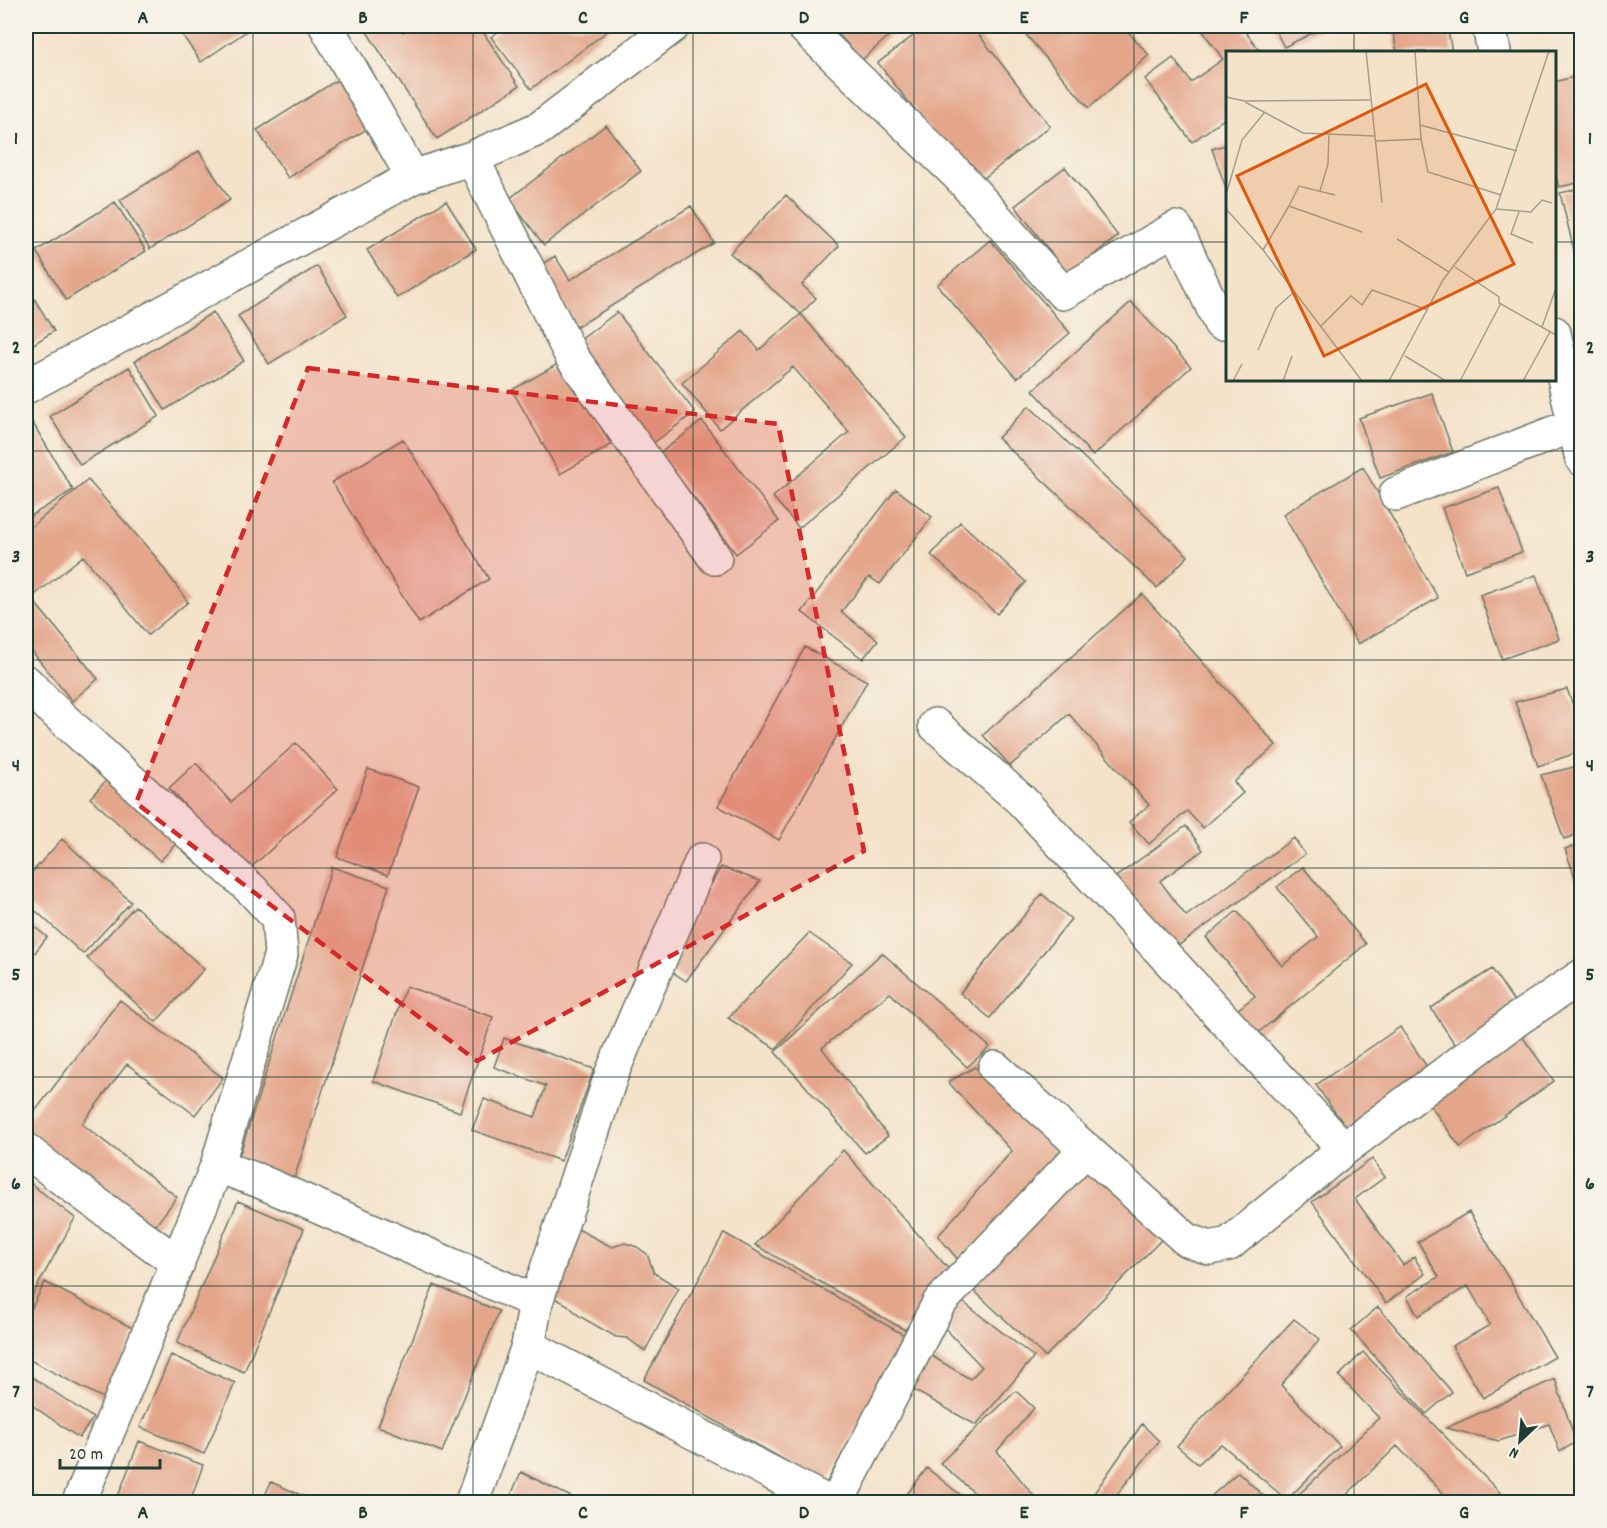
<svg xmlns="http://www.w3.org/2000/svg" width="1607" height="1528" viewBox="0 0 1607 1528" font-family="Dekko,sans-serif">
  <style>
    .building { fill: #e4a68b }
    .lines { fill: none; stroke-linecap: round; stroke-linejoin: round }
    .minor-casing { stroke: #6a7768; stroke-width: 36 }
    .major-casing { stroke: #6a7768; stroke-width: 36 }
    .minor { stroke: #fff; stroke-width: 33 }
    .major { stroke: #fff; stroke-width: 33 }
    .marked { fill: #d62828; fill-opacity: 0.2; stroke: #d62828; stroke-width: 4.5; stroke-dasharray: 12 8; stroke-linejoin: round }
    .grid { fill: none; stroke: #1f3d34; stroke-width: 1.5; stroke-opacity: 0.55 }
    .inset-road { fill: none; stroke: #9fa08d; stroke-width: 1.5 }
    .view { fill: #de580e; fill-opacity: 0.15; stroke: #de580e; stroke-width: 3 }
    .inset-edge { fill: none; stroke: #1f3d34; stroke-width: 3 }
    .neatline { fill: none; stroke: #1f3d34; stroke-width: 2 }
    .grid-label { font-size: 20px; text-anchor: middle; font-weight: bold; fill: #1f3d34 }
  </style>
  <rect width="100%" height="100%" fill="#f7f3e8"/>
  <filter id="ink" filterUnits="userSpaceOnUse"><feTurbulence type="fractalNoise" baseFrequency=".0167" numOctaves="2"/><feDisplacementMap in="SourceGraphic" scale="12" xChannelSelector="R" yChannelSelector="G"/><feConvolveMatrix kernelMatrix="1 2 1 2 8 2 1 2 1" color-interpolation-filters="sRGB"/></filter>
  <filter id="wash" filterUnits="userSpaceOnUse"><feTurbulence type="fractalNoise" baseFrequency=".008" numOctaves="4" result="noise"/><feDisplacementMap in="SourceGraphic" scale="24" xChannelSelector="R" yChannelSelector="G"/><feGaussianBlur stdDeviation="1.35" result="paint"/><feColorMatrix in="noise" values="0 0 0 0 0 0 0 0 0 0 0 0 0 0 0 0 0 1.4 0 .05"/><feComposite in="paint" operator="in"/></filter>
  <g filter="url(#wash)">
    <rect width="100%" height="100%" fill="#f4e2c9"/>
    <g id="blocks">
      <path class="building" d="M176,26H254L201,62Z
        M363,26H399L403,32L412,26H479L519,86L437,139Z
        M506,26H614L531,89L491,37Z
        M831,26H900L862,60Z
        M926,26H972L1050,126L974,186L878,63Z
        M1027,26H1123L1149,55L1089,108L1022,30Z
        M1199,26H1241L1261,52H1228V116L1192,142L1145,79L1173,58L1191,82L1223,59Z
        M1273,26H1327L1284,47Z
        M1392,26H1447L1452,52H1397Z
        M1582,75V182L1559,187L1554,170V82Z
        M337,80L367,129L288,178L257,130Z
        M606,125L641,171L544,245L509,199Z
        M1228,144V191H1227L1212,149Z
        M199,151L230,200L150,249L120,200Z
        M1065,167L1118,236L1068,275L1015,206Z
        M1582,188V262L1577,263L1560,193Z
        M786,195L839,246L802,285L816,298L801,314L730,253Z
        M446,201L476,249L397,298L367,250Z
        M115,202L146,251L66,300L36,251Z
        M691,206L714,243L577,327L539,266L555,256L570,280Z
        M990,240L1070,333L1017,378L937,285Z
        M317,266L347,315L269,364L238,316Z
        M26,285L54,331L26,349Z
        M1131,302L1191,367L1093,456L1033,390Z
        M213,312L244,361L165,410L135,361Z
        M617,312L695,412L652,444L575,344Z
        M801,314L906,437L799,528L773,497L849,432L793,367L720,429L682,383L743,331L759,350Z
        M563,361L611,445L560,474L512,390Z
        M129,367L159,416L80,465L50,416Z
        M1432,393L1453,452L1380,478L1359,418Z
        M1029,406L1188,556L1157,588L998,438Z
        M26,412L73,490L26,519Z
        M702,421L779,521L736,554L660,453Z
        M403,439L489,579L419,623L332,482Z
        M1363,467L1438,598L1358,644L1283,514Z
        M88,480L154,555L188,602L148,635L83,556L31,598L98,679L72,701L26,644V531Z
        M1499,488L1522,552L1465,572L1442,508Z
        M896,489L932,517L880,584L869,577L841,612L878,640L863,659L802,612Z
        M960,522L1026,582L997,614L931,555Z
        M1536,575L1559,639L1502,659L1480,595Z
        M1142,594L1276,745L1234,782L1243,793L1203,828L1187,811L1149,844L1129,822L1149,805L1069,714L1010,766L983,735Z
        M805,647L867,681L779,840L718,806Z
        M1567,689L1582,730V751L1538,766L1515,702Z
        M296,743L338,789L246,872L169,788L196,763L231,802Z
        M1582,765V833L1564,839L1541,775Z
        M368,769L419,787L388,875L337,857Z
        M114,772L184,835L160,861L90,798Z
        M1186,826L1203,850L1160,881L1186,916L1294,838L1305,854L1168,953L1113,879Z
        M62,839L131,902L83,954L26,902V879Z
        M1582,843V895H1581L1565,849Z
        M332,867L389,886L293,1182L237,1163Z
        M721,867L760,881L686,981L665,967Z
        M1303,867L1366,944L1253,1037L1233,1013L1255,996L1206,937L1237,911L1282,966L1318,937L1277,887Z
        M1042,894L1071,919L990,1018L960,993Z
        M135,906L204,969L156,1022L87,958Z
        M26,920L47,937L26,964Z
        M809,933L852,963L776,1049L728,1018Z
        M882,953L990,1047L967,1067L890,993L822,1048L888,1136L865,1153L775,1052Z
        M1492,969L1519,1009L1458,1049L1431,1008Z
        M406,986L493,1017L460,1112L373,1081Z
        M120,1000L223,1078L195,1115L127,1064L82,1124L177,1197L153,1229L26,1133V1123Z
        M1400,1027L1432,1074L1349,1132L1316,1085Z
        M1522,1036L1554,1081L1460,1147L1427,1101Z
        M504,1038L594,1069L561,1161L472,1130L484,1099L535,1117L546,1086L494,1067Z
        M975,1067L1066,1151L960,1262L938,1236L1012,1151L948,1082Z
        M843,1150L954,1275L905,1330L755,1245Z
        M1372,1159L1385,1177L1355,1199L1403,1265L1414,1257L1425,1274L1386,1303L1312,1202Z
        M1087,1162L1164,1237L1045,1357L967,1284Z
        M26,1180L75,1218L26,1307Z
        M238,1201L304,1229L244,1372L177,1343Z
        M1469,1212L1555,1357L1483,1398L1452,1346L1490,1325L1468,1286L1418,1316L1407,1296L1439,1277L1418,1242Z
        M574,1227L612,1247L625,1243L637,1247L647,1254L654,1273L679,1288L645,1351L627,1338L616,1337L579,1316L568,1305L547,1294Z
        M724,1233L906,1336L826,1484L644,1380Z
        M45,1282L138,1331L103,1398L26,1358V1319Z
        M434,1285L499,1311L442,1452L378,1426Z
        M959,1299L1034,1357L976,1425L901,1383L925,1352L970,1379L982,1367L939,1322Z
        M1378,1307L1452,1392L1426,1414L1351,1330Z
        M1294,1319L1320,1339L1281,1385L1340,1446L1287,1500L1221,1444L1198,1464L1177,1446Z
        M1363,1352L1505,1498L1501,1502H1452L1397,1446L1339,1502H1291L1379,1418L1339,1376Z
        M171,1355L235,1383L204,1454L140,1427Z
        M26,1373L93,1418L79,1438L26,1401Z
        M1555,1379L1576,1442L1560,1452L1549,1424L1499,1441L1446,1428Z
        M1016,1391L1034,1408L997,1451L1039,1502H985L940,1463Z
        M1142,1424L1159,1441L1111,1502H1088Z
        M139,1441L203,1465L190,1502H116Z
        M927,1468L969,1502H901Z
        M521,1472L581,1502H508Z
        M1238,1472L1270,1502H1205Z
        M271,1482L317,1502H262Z
        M26,1489L45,1501L44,1502H26Z"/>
    </g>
  </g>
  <g filter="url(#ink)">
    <use href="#blocks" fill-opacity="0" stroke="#6a7768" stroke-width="1.5"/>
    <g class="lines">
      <g class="minor-casing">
        <path id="minor" d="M326,26L413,177
          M803,26L959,176L1063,293L1176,228L1220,323L1228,320
          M472,158L572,357L715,558
          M26,387L413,177L472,158L540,128L673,26
          M1396,494L1574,425
          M26,682L50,707L252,890L278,918L281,954L217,1166
          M935,725L1021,800L1344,1149L1519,1018L1582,976
          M995,1068L1187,1240L1210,1248L1229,1244L1344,1149
          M26,1150L60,1177L178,1263
          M528,1346L827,1502
          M79,1502L217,1166L257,1180L536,1302
          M472,1502L528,1346L536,1302L612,1073L702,860
          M837,1502L939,1303L1086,1149"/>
      </g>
      <g class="major-casing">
        <path id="major" d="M1489,26L1494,52
          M1554,333L1582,459"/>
      </g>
      <use href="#minor" class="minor"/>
      <use href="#major" class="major"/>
    </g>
  </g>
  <path class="marked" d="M308,368L778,424L864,851L477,1061L136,803Z"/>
  <path class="grid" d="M253,26V1502M473,26V1502M693,26V1502M914,26V1502M1134,26V1502M1354,26V52M26,242H1228M1554,242H1582M1354,380V1502M26,451H1582M26,660H1582M26,868H1582M26,1077H1582M26,1286H1582"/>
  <g transform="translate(1226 51)">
    <rect width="330" height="330" fill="#f4e2c9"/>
    <path class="inset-road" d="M140,0L156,152M0,46L19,50L144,49M19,51L77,82L148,85M194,74L291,100M195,88L202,121L275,144M150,90L195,88L189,0M94,140L102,113L103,83M0,144L16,89L38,62M63,155L73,135L109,144M0,158L37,199L136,330M270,158L305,161L316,149L326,152M293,161L285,183L307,192M171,188L223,221M37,199L63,155L136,181M229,216L273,246V252L330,284M95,275L125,245L136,254L146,239L202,259M316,276L330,237M32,299L50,257L68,241M179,305L220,330M7,330L16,313M57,330L66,305M163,330L217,229L270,158L323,0M234,330L275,252M297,330L324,281"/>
    <path class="view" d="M200,33L288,213L98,305L11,125Z"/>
    <rect width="330" height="330" class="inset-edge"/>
  </g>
  <rect width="1607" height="1528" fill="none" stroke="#f7f3e8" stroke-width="66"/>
  <g transform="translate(1520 1441) rotate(206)" stroke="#f7f3e8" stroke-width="4.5" paint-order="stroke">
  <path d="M0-4.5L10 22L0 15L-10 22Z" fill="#1f3d34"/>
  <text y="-9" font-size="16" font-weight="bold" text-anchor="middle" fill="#1f3d34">N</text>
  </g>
  <path d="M60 1459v9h100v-9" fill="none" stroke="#1f3d34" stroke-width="3"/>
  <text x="69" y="1459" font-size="18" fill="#1f3d34" stroke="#f7f3e8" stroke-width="4.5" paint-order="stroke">20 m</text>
  <rect x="33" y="33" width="1541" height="1462" class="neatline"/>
  <g class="grid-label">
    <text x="143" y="23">A</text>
    <text x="363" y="23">B</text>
    <text x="583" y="23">C</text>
    <text x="804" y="23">D</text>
    <text x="1024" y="23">E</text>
    <text x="1244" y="23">F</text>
    <text x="1464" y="23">G</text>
    <text x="16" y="144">1</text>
    <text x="1590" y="144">1</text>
    <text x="16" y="353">2</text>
    <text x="1590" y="353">2</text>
    <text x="16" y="562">3</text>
    <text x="1590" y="562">3</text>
    <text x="16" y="771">4</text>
    <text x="1590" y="771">4</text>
    <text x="16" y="980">5</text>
    <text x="1590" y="980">5</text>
    <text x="16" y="1189">6</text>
    <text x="1590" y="1189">6</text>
    <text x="16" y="1397">7</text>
    <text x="1590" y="1397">7</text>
    <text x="143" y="1518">A</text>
    <text x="363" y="1518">B</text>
    <text x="583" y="1518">C</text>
    <text x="804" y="1518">D</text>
    <text x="1024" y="1518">E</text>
    <text x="1244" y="1518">F</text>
    <text x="1464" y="1518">G</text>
  </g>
</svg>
